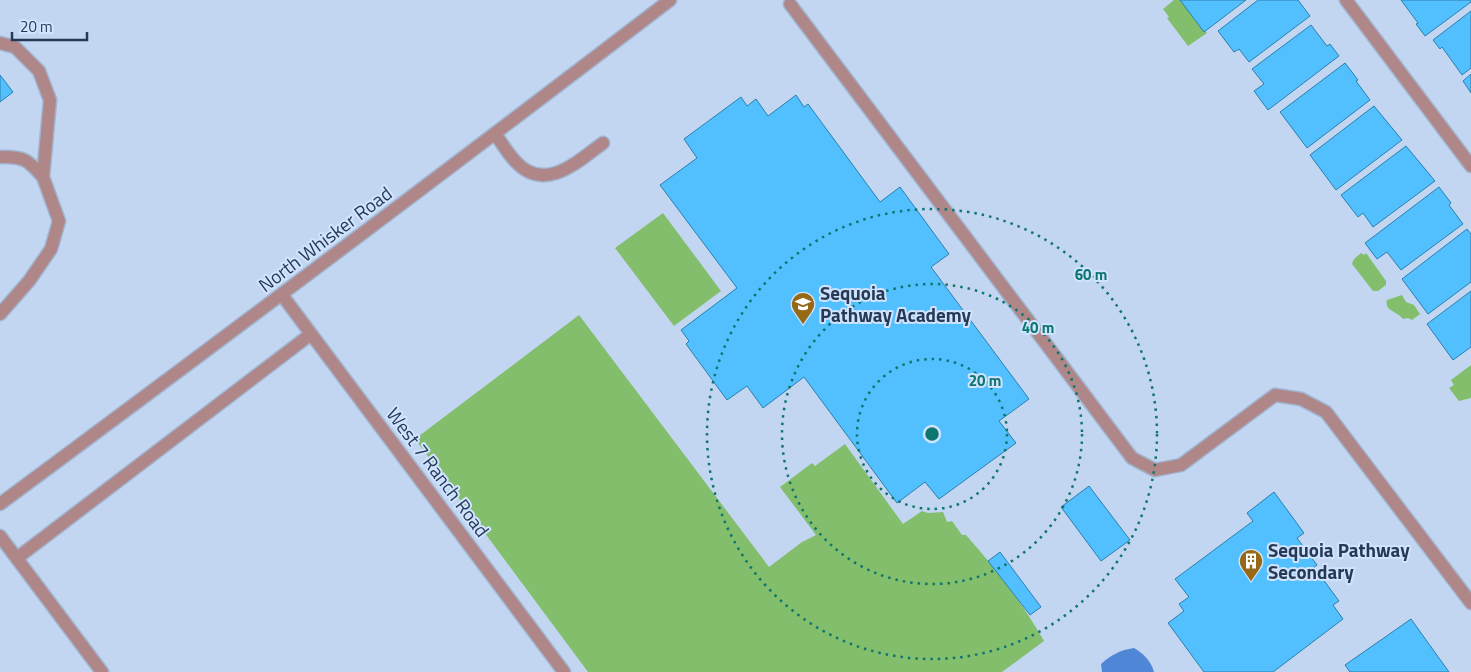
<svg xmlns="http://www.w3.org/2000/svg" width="1471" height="672" viewBox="0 0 1471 672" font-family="'Titillium Web',sans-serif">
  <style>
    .green { fill: #83be6c }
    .water { fill: #4f87d6 }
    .building { fill: #52c0ff; stroke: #2a7fae }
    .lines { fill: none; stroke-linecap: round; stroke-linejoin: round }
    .minor-casing { stroke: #a1b4cf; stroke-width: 15 }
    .minor { stroke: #af8788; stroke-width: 12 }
    .ring { fill: none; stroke: #0f766e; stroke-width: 2.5; stroke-dasharray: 2.5 5 }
    .labels { text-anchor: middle; stroke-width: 4; stroke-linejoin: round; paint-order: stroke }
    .street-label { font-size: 19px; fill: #273a55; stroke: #d0e3ff }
    .poi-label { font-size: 19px; font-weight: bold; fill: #273a55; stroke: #d0e3ff; text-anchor: start }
    .centre { fill: #0f766e; stroke: #d0e3ff; stroke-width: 2.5 }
    .ring-label { font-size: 15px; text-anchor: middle; font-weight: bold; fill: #0f766e; stroke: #d0e3ff; stroke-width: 4; stroke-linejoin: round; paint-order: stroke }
  </style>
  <rect width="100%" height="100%" fill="#c3d6f1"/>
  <path class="green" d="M1174,0H1180L1207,33L1188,46L1167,18L1169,17L1163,9Z
    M663,213L721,291L674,326L615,248Z
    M1361,253L1364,255L1366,253L1386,281V285L1378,291H1373L1352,264L1354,259Z
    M1402,295L1406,302L1414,305L1420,314L1412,320L1408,318L1403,319C1397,311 1384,311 1387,300Z
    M579,315L769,567L802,542L816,535L780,487L812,463L815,466L845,444L903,524L922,511L928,513L943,512L947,522L952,521L962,535H966C995,568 1022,602 1044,641L1002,672H588L415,439Z
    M1471,365V398L1459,401L1449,388L1454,385L1451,380Z"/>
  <path class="water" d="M1134,648C1144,654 1151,661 1154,672H1102L1101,664C1111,655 1120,650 1134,648Z"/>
  <path class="building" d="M1180,0H1246L1204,32Z
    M1258,0H1298L1310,16L1249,62L1239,49L1234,52L1218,31Z
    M1401,0H1471V2L1425,36L1416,24L1418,23Z
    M1471,11V68L1462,75L1442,47L1440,49L1433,40Z
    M1311,25L1327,46L1330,44L1339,56L1268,110L1254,91L1264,84L1252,69Z
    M1345,63L1358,80L1356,81L1370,100L1307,148L1280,112Z
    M1471,74V93L1463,81Z
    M0,75L13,92L0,102Z
    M796,95L804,107L808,104L880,202L900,187L949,254L931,267L1029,399L999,421L1016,443L939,499L925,482L897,503L804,377L763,408L747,386L727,400L686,344L689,341L681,330L737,288L660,185L697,158L684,139L741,97L747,106L756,99L768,116Z
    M1374,106L1402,140L1336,190L1310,155Z
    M1406,146L1435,181L1373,227L1363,213L1358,217L1341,195Z
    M1439,187L1451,203L1449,205L1463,224L1401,270L1387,252L1377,259L1365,243Z
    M1467,229L1471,234V282L1428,314L1402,279Z
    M1471,291V347L1453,360L1427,324Z
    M1089,486L1130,540L1101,561L1061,507Z
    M1274,492L1304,533L1297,538L1317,565L1314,567L1339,601L1333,605L1343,619L1273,672H1204L1168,623L1184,611L1179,604L1189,597L1175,579L1253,521L1247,513Z
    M1000,552L1041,607L1030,615L988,561Z
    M1411,619L1449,672H1350L1345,665Z"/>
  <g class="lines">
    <g class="minor-casing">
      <path id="minor" d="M1346,0L1471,166
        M790,4L1132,458L1155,470L1181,465L1275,395L1301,399L1326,412L1471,603
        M0,43L15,47L39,71L50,100L43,177L59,221L51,249L29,281L0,314
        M495,134C502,143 508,154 516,162C545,193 577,162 603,143
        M0,157C24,156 28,160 43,177
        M282,295L564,672
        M0,504C224,338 448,170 670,0
        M0,536L102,672
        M17,558L311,334"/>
    </g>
    <use href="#minor" class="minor"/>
  </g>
  <g class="ring">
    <circle cx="932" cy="434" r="75"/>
    <circle cx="932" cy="434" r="150"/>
    <circle cx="932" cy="434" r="225"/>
  </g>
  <defs>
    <g id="school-pin" transform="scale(1.25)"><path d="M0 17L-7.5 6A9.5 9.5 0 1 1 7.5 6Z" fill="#956916" stroke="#d0e3ff"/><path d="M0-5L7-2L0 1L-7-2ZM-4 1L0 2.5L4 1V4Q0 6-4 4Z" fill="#fff"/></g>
    <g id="building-pin" transform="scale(1.25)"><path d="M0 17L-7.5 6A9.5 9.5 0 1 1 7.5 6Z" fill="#956916" stroke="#d0e3ff"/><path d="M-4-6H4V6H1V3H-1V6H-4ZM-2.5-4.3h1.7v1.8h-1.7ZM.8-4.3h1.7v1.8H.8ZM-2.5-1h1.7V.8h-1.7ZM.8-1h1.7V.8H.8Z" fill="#fff"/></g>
  </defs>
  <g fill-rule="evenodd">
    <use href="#school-pin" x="803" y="304"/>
    <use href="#building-pin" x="1251" y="561"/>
  </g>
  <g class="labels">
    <g class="street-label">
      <text transform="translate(325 239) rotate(-37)" y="7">North Whisker Road</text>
      <text transform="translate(438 472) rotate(53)" y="7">West 7 Ranch Road</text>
    </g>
    <g class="poi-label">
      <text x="820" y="300">Sequoia<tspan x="820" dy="22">Pathway Academy</tspan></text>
      <text x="1268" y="557">Sequoia Pathway<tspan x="1268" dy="22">Secondary</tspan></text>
    </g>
  </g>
  <circle cx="932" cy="434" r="8" class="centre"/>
  <g class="ring-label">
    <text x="1091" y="280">60 m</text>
    <text x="1038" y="333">40 m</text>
    <text x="985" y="386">20 m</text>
  </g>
  <path d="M12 32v8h75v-8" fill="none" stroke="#273a55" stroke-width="2.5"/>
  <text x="20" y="32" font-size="15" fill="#273a55" stroke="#d0e3ff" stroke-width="4" paint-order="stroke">20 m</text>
</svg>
